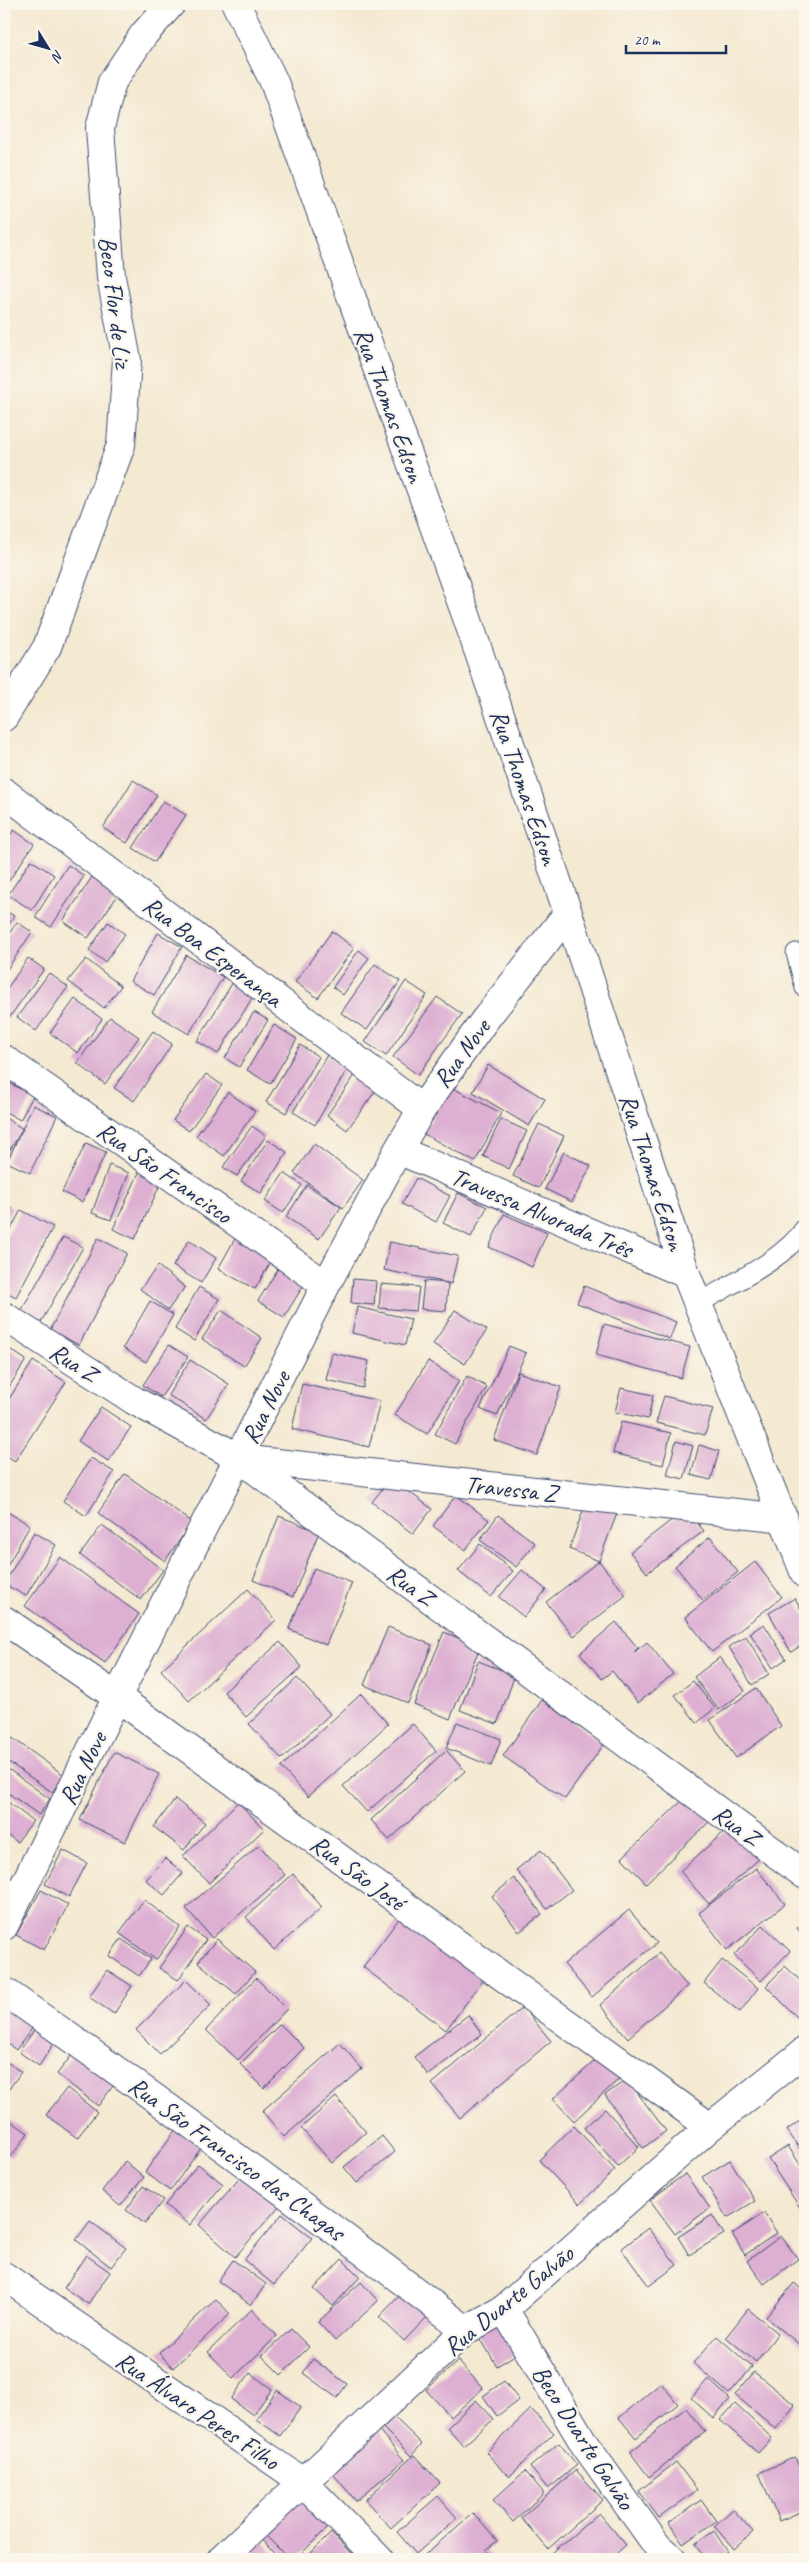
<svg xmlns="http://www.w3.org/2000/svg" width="809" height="2563" viewBox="0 0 809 2563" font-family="Caveat,sans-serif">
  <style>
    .building { fill: #ddafd2 }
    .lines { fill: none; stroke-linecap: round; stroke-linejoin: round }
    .lane-casing { stroke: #3c4b6f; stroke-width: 21 }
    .street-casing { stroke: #3c4b6f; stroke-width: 30 }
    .lane { stroke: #fff; stroke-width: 19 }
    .street { stroke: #fff; stroke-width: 28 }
    .labels { text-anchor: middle; stroke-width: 4.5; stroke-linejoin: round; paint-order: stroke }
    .street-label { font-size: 25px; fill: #1b2f5e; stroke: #fbf7ec }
  </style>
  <rect width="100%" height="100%" fill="#fbf7ec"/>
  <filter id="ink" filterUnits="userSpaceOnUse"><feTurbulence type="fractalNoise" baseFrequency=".02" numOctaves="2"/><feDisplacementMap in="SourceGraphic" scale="10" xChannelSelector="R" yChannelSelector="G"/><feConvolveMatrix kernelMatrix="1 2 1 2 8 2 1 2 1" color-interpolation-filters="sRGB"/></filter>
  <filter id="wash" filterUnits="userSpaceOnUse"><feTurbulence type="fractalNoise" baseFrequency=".0096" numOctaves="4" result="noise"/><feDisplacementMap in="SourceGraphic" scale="20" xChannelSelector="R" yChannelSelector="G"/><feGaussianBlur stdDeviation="1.12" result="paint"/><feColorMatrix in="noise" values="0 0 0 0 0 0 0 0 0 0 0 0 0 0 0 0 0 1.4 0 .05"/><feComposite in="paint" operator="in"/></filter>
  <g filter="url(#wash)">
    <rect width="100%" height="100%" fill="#f4e9d1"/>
    <g id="blocks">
      <path class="building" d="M133,780L157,795L127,843L103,828Z
        M163,801L186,815L155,862L133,848Z
        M14,830L34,844L4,888V844Z
        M31,860L54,875L32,910L8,895Z
        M68,865L84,876L51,927L35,917Z
        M92,877L118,895L88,938L63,921Z
        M4,910L14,916L4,931Z
        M17,922L32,932L4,974V941Z
        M108,922L125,934L105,962L89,950Z
        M332,931L354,948L318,998L295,982Z
        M158,933L182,947L154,995L130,981Z
        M359,950L369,958L343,995L333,987Z
        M186,955L223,977L189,1034L152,1012Z
        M28,958L44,969L9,1018L4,1015V993Z
        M86,959L121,986L104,1008L68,981Z
        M375,964L400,981L367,1030L341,1013Z
        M49,973L68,987L36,1031L17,1017Z
        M406,981L427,995L386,1056L365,1042Z
        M233,982L254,995L218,1054L197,1041Z
        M437,997L462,1014L418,1075L393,1057Z
        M75,999L102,1019L78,1053L50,1033Z
        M254,1012L268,1020L239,1067L225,1058Z
        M110,1017L139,1037L105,1084L77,1063Z
        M274,1025L297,1039L270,1084L247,1070Z
        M153,1031L172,1044L134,1101L114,1088Z
        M300,1045L319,1057L286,1113L266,1102Z
        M327,1055L348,1068L315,1125L293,1112Z
        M488,1065L545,1099L529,1126L473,1092Z
        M358,1071L379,1086L347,1130L327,1115Z
        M206,1074L222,1085L189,1131L173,1120Z
        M4,1080L33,1096L20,1120L4,1111Z
        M449,1086L501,1113L475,1162L424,1134Z
        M228,1092L255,1111L224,1156L196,1136Z
        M33,1105L57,1116L30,1173L7,1162Z
        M4,1117L23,1129L4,1159Z
        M501,1119L527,1131L509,1169L483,1156Z
        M539,1124L564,1136L539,1188L513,1176Z
        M252,1126L266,1136L237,1176L223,1167Z
        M268,1140L287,1152L261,1193L241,1181Z
        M86,1143L106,1152L82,1202L62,1192Z
        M314,1144L363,1180L343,1208L294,1173Z
        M564,1152L591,1166L572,1202L545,1189Z
        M109,1165L129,1173L111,1220L92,1213Z
        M142,1166L164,1176L135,1239L113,1229Z
        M284,1173L302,1185L283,1213L265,1201Z
        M416,1178L450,1196L436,1222L402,1204Z
        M307,1185L341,1207L319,1239L286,1217Z
        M458,1193L487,1207L471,1237L443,1223Z
        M4,1203L12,1208L4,1223Z
        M21,1210L53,1227L16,1297L4,1291V1242Z
        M504,1214L547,1233L532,1267L489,1247Z
        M237,1235L274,1256L255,1289L218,1269Z
        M63,1237L83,1247L40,1324L20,1313Z
        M98,1238L127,1253L79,1345L50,1330Z
        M189,1240L216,1258L201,1283L173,1266Z
        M390,1242L458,1256L451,1284L448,1283L446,1311L421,1309L424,1281L448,1283L384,1270Z
        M281,1264L307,1280L284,1317L258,1301Z
        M158,1266L185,1287L168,1310L140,1289Z
        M353,1279L376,1281L374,1305L351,1303Z
        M381,1284L419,1287L416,1311L379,1308Z
        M584,1286L676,1322L670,1339L577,1303Z
        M199,1287L219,1299L194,1341L175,1329Z
        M150,1301L173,1315L146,1362L123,1348Z
        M357,1307L411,1319L405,1345L352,1333Z
        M221,1310L262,1338L244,1366L202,1339Z
        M455,1310L487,1330L465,1364L433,1344Z
        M604,1324L690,1347L681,1378L596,1355Z
        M169,1345L188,1357L161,1397L143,1385Z
        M5,1346L26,1360L4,1395V1348Z
        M509,1346L526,1353L497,1416L480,1409Z
        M332,1353L369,1361L363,1388L326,1380Z
        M190,1360L229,1384L206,1419L168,1395Z
        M33,1361L66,1382L15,1461L4,1454V1407Z
        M428,1361L459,1381L427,1434L395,1415Z
        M518,1372L561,1387L537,1455L494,1440Z
        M467,1376L487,1387L455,1444L435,1434Z
        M302,1384L380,1401L369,1447L292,1429Z
        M621,1388L653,1395L648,1419L615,1412Z
        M664,1396L713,1409L705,1435L656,1423Z
        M101,1407L131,1427L108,1461L78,1441Z
        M621,1422L671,1433L663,1465L613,1453Z
        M676,1441L693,1446L684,1479L667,1475Z
        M699,1445L719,1451L711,1480L691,1475Z
        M91,1458L114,1472L86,1516L63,1501Z
        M125,1474L192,1522L165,1561L98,1513Z
        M391,1478L432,1509L413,1534L372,1502Z
        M456,1495L489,1520L465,1550L433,1526Z
        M587,1500L618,1511L599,1561L569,1549Z
        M686,1509L704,1531L647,1573L630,1552Z
        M4,1510L30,1525L4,1572Z
        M498,1515L535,1543L516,1567L480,1540Z
        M279,1516L319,1532L293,1597L253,1580Z
        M102,1525L163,1570L141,1600L80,1555Z
        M34,1532L56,1545L26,1596L4,1584Z
        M710,1537L738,1572L703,1600L675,1566Z
        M480,1544L513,1571L491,1597L458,1571Z
        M60,1557L139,1614L105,1663L25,1606Z
        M599,1561L626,1595L574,1636L546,1602Z
        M755,1562L782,1597L712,1652L685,1617Z
        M314,1568L352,1583L326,1645L289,1629Z
        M522,1570L546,1590L524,1617L499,1597Z
        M248,1589L276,1620L189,1701L161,1670Z
        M795,1598L805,1617V1643L791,1652L769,1613Z
        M616,1622L638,1648L633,1653L647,1642L673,1674L638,1703L612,1671L602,1679L580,1653Z
        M764,1624L786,1659L773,1668L750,1633Z
        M388,1627L432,1645L408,1703L364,1685Z
        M444,1632L480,1647L450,1719L414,1704Z
        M746,1636L769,1674L752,1685L729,1647Z
        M280,1642L302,1667L246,1717L224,1692Z
        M720,1657L745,1691L719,1710L694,1677Z
        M478,1661L515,1675L497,1724L460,1710Z
        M297,1678L330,1714L282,1759L249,1724Z
        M693,1681L715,1708L697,1723L675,1695Z
        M756,1688L781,1726L736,1758L710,1720Z
        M361,1694L388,1724L308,1797L281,1767Z
        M542,1700L604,1744L565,1799L503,1756Z
        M457,1722L501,1739L491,1766L446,1748Z
        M413,1724L436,1751L367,1812L343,1786Z
        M4,1732L64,1775L52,1792L4,1759Z
        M446,1750L465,1771L389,1840L371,1820Z
        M114,1752L159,1774L125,1842L80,1820Z
        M4,1766L50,1799L39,1815L4,1790Z
        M688,1795L711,1820L646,1883L622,1858Z
        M4,1799L33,1821L17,1842L4,1832Z
        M175,1799L205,1823L184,1850L154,1827Z
        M238,1802L264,1829L209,1883L183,1856Z
        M733,1824L762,1856L709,1904L680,1871Z
        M259,1845L285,1875L212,1938L186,1908Z
        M63,1850L87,1863L69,1897L45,1884Z
        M541,1850L572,1890L547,1909L516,1870Z
        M165,1858L183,1873L164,1895L146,1880Z
        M756,1868L785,1904L727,1950L699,1913Z
        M293,1874L322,1907L274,1950L246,1917Z
        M514,1878L542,1914L519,1932L492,1896Z
        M41,1890L68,1905L44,1950L16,1935Z
        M144,1900L180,1927L156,1960L119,1933Z
        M629,1910L657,1943L592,1997L564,1964Z
        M401,1916L484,1979L446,2030L363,1967Z
        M805,1921V1938L797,1928Z
        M763,1925L790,1951L761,1981L734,1955Z
        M188,1927L206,1940L178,1980L159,1968Z
        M121,1939L151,1959L139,1976L109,1956Z
        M217,1939L255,1972L236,1994L198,1962Z
        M659,1953L687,1986L628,2038L600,2005Z
        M722,1960L758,1988L740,2012L704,1983Z
        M785,1966L805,1985V2013L799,2019L766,1986Z
        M107,1970L132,1986L114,2014L89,1997Z
        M256,1978L287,2009L238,2060L206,2030Z
        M186,1980L211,2005L160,2054L136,2030Z
        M4,1998L36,2023L16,2050L4,2041Z
        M523,2007L551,2041L460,2118L432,2084Z
        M468,2015L482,2034L428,2075L414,2057Z
        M280,2024L304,2048L264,2088L240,2064Z
        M34,2030L54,2043L39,2066L19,2052Z
        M340,2043L362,2069L284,2137L262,2111Z
        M75,2051L116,2082L98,2106L57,2074Z
        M600,2056L620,2078L574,2121L553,2099Z
        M4,2060L21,2072L9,2089L4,2085Z
        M627,2079L666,2131L643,2148L605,2095Z
        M67,2088L97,2112L77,2138L46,2115Z
        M336,2097L366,2132L332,2163L301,2128Z
        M605,2109L639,2147L618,2166L584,2128Z
        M4,2116L28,2133L11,2157L4,2152Z
        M805,2117V2157L787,2130Z
        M574,2126L615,2170L580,2204L539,2160Z
        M176,2129L201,2148L170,2191L145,2172Z
        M382,2136L395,2152L357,2183L344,2167Z
        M788,2146L805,2172L804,2214L768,2159Z
        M730,2160L755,2201L727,2218L702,2177Z
        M125,2161L144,2177L120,2206L102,2191Z
        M198,2164L223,2184L190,2225L165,2205Z
        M245,2172L281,2204L235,2257L199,2225Z
        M685,2174L710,2208L675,2234L650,2200Z
        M143,2186L163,2200L145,2224L126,2210Z
        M764,2213L777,2233L745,2255L732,2234Z
        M282,2214L312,2238L274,2285L244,2260Z
        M712,2215L724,2234L689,2255L678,2237Z
        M90,2221L126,2248L111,2267L76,2240Z
        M648,2228L677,2265L649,2286L621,2249Z
        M781,2236L798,2259L764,2284L747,2261Z
        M86,2255L110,2272L88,2304L64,2288Z
        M342,2259L360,2277L333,2306L314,2289Z
        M233,2260L266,2284L251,2305L218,2281Z
        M361,2282L378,2301L335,2341L318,2322Z
        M794,2283L805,2292V2349L766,2317Z
        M403,2292L428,2316L404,2341L379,2317Z
        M216,2299L230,2314L173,2368L159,2353Z
        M252,2309L277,2336L233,2378L208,2352Z
        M748,2309L778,2333L756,2362L726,2337Z
        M504,2317L523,2350L497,2366L477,2333Z
        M291,2329L309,2347L281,2375L262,2356Z
        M717,2336L752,2367L729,2394L693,2363Z
        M313,2359L347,2384L337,2398L303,2373Z
        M458,2361L483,2388L451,2417L426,2390Z
        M754,2372L795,2405L776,2429L735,2395Z
        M250,2373L272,2389L253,2415L231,2399Z
        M708,2379L730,2399L713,2418L691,2398Z
        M504,2381L519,2400L497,2416L483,2396Z
        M661,2383L678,2404L636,2438L619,2418Z
        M277,2390L301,2407L280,2436L256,2419Z
        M476,2400L494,2419L463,2446L447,2428Z
        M735,2404L772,2438L758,2453L720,2420Z
        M686,2408L705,2432L649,2477L630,2452Z
        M531,2409L554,2433L509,2477L486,2452Z
        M394,2417L422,2444L411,2456L383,2428Z
        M377,2428L404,2460L356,2501L329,2469Z
        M559,2443L577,2465L548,2489L530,2467Z
        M414,2455L440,2483L391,2528L365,2500Z
        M795,2457L805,2482V2510L779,2521L759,2473Z
        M676,2462L697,2490L659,2518L639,2491Z
        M576,2470L603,2500L548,2549L521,2518Z
        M525,2471L544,2493L513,2522L493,2500Z
        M304,2494L332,2523L296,2559H289L264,2534Z
        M438,2496L457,2518L416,2554L397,2532Z
        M701,2500L716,2521L683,2544L669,2523Z
        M733,2509L753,2532L734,2549L714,2526Z
        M473,2513L497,2541L486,2550L494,2559H420Z
        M599,2513L626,2545L610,2559H557L552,2553Z
        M714,2531L728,2552L718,2559H705L695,2544Z
        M331,2533L357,2559H305Z
        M261,2539L279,2559H239Z"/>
    </g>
  </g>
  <g filter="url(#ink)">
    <use href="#blocks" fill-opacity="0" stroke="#3c4b6f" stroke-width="1"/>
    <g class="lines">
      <g class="lane-casing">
        <path id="lane" d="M796,953L805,988
          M699,1303C732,1283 784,1260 805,1228"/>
      </g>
      <g class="street-casing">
        <path id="street" d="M236,4L274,82L466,615L568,913L686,1274L805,1574
          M4,717L47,647L121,445L127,360L111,277L100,128L112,82L144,34L171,4
          M4,792L422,1109
          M4,1059L326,1285
          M398,1150L686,1274
          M4,1316L135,1401L239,1458L805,1875
          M241,1459L784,1518
          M4,1620L117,1697L710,2127
          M4,1926L117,1697L326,1285L398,1150L422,1109L484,1021L568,913
          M4,1991C161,2101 315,2213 466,2330
          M4,2276L302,2481L379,2559
          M504,2309L585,2445L658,2547L672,2559
          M221,2559L466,2330L504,2309L710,2127L805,2051"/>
      </g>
      <use href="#lane" class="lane"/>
      <use href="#street" class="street"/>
    </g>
  </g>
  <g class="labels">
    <g class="street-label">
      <text transform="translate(116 302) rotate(83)" y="9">Beco Flor de Liz</text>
      <text transform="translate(390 405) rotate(70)" y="9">Rua Thomas Edson</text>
      <text transform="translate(525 787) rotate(71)" y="9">Rua Thomas Edson</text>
      <text transform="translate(213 951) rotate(37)" y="9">Rua Boa Esperança</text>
      <text transform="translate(461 1053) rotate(-54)" y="9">Rua Nove</text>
      <text transform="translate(165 1172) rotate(35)" y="9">Rua São Francisco</text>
      <text transform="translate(653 1172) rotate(72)" y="9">Rua Thomas Edson</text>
      <text transform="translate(542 1212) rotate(23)" y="9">Travessa Alvorada Três</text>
      <text transform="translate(74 1362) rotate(33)" y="9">Rua Z</text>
      <text transform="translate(265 1407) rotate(-63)" y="9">Rua Nove</text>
      <text transform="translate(511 1488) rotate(6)" y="9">Travessa Z</text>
      <text transform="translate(411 1585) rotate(36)" y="9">Rua Z</text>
      <text transform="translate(82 1768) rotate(-64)" y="9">Rua Nove</text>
      <text transform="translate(737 1825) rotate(36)" y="9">Rua Z</text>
      <text transform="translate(358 1872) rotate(36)" y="9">Rua São José</text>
      <text transform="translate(237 2158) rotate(36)" y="9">Rua São Francisco das Chagas</text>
      <text transform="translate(508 2300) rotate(-39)" y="9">Rua Duarte Galvão</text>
      <text transform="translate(198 2410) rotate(34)" y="9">Rua Álvaro Peres Filho</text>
      <text transform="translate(584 2437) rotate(57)" y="9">Beco Duarte Galvão</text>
    </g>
  </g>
  <rect width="809" height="2563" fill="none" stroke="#fbf7ec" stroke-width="20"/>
  <g transform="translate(48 48) rotate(127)" stroke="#fbf7ec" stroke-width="4" paint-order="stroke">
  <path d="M0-4L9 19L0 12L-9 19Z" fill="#1b2f5e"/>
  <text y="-8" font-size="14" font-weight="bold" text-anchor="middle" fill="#1b2f5e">N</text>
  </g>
  <path d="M626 45v8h100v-8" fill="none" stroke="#1b2f5e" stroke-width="2.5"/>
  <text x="634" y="45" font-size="15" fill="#1b2f5e" stroke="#fbf7ec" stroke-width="4" paint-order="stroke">20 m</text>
</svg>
